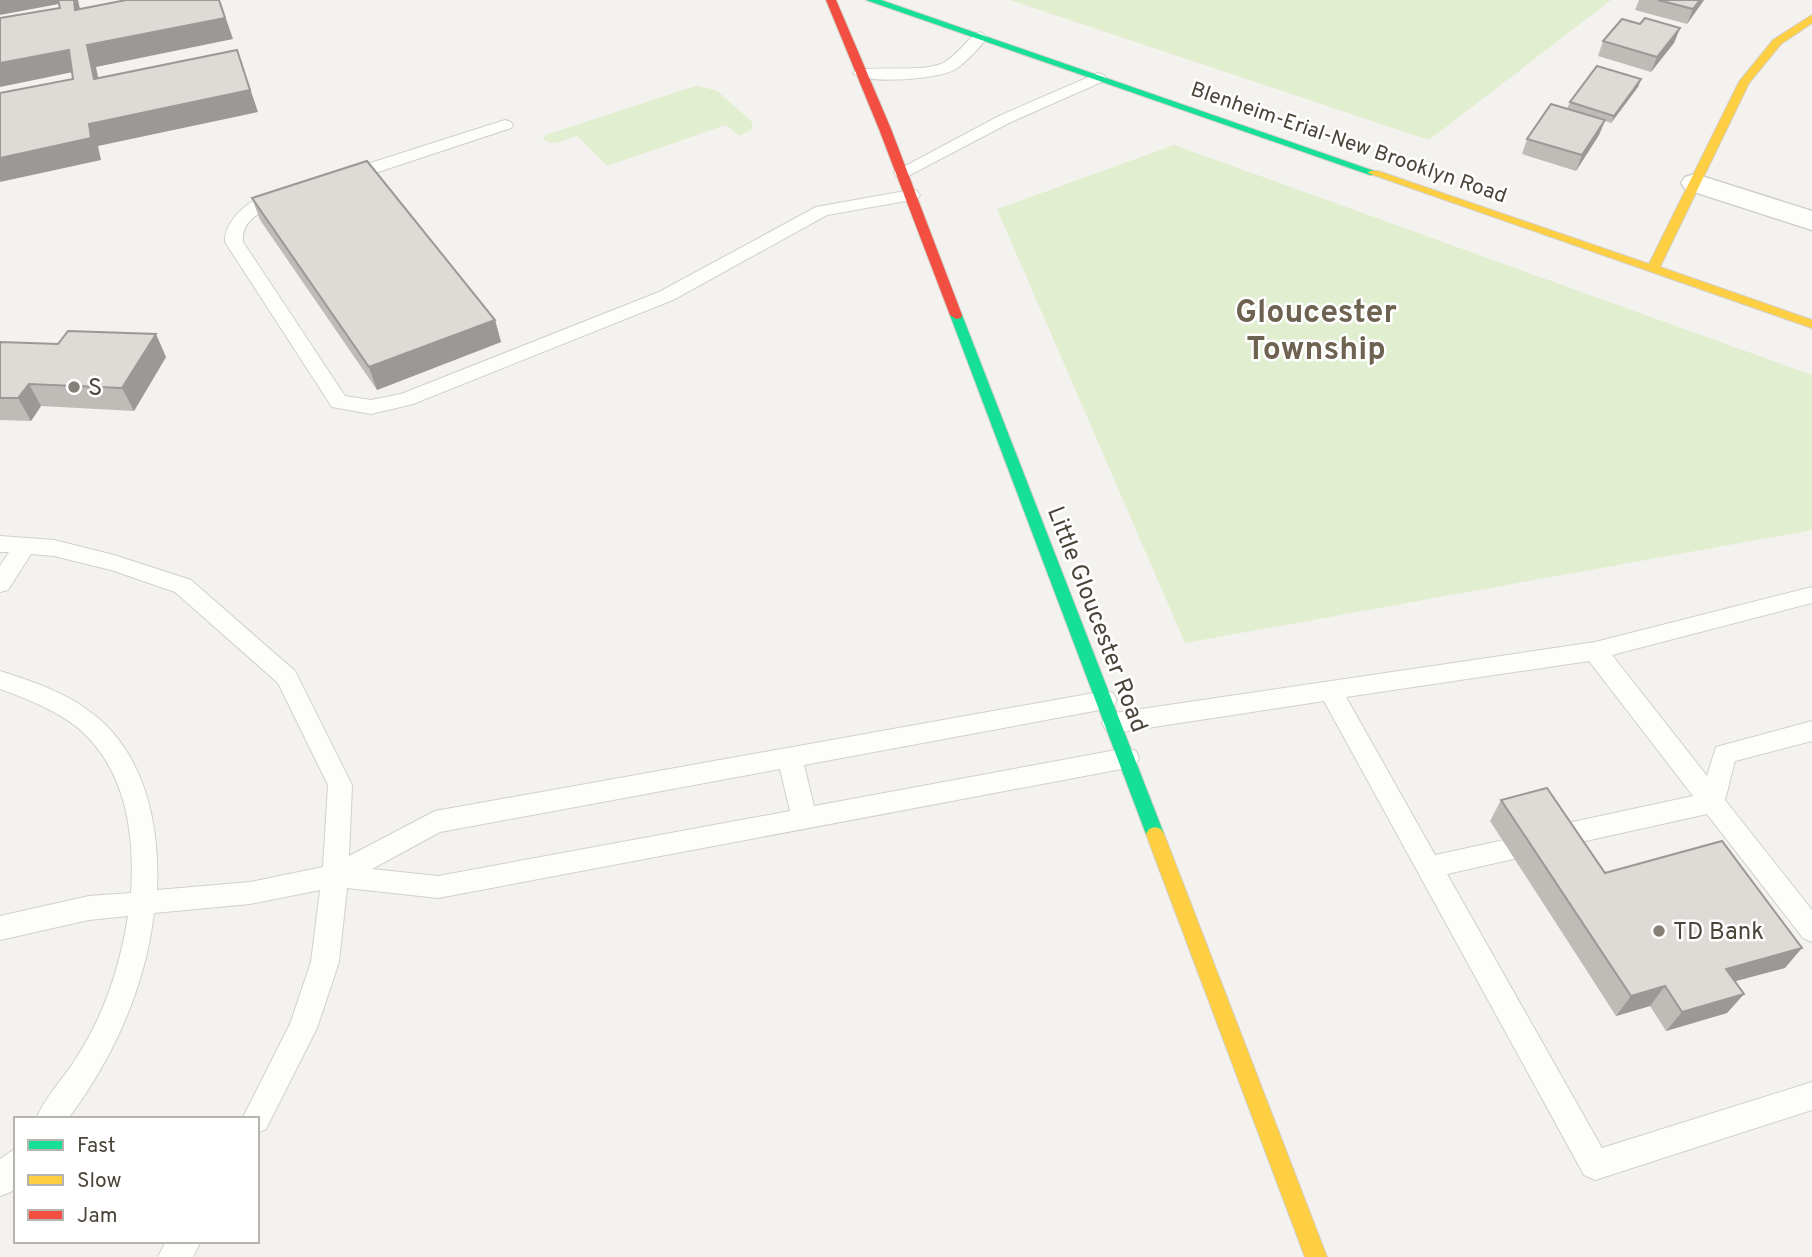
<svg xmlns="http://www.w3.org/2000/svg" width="1812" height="1257" viewBox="0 0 1812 1257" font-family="Overpass,sans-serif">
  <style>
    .green { fill: #e1eecf }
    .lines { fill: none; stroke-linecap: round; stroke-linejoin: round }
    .lane-casing { stroke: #d2d0cb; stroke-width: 2 }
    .street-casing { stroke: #d2d0cb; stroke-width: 3 }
    .fast-casing { stroke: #d3cfc5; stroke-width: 2 }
    .slow-casing { stroke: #d3cfc5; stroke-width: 2 }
    .jam-casing { stroke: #d3cfc5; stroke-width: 2 }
    .lane { fill: #fdfdfc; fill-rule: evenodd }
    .street { fill: #fdfdfc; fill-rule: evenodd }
    .fast { fill: #16e098; fill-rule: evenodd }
    .slow { fill: #ffcf43; fill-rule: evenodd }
    .jam { fill: #f24e42; fill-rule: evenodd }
    .wall { fill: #bfbcb8 }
    .shaded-wall { fill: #9b9996 }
    .building { fill: #dedbd6; stroke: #9b9996; stroke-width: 2 }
    .poi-dot { fill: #868178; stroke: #fff; stroke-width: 2.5 }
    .labels { text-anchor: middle; stroke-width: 5; stroke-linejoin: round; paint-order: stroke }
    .far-street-label { font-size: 21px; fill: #4b4439; stroke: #fff }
    .poi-label { font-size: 24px; fill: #4b4439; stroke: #fff; text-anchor: start }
    .street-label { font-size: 24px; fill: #4b4439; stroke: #fff }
    .district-label { font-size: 32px; font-weight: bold; fill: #6e6250; stroke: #fff }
  </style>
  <rect width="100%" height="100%" fill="#f4f2ee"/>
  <path class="green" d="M1010,0H1611L1429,140Z
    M696,86L716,90L750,120L753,124L751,130L739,136L726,125L607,166L577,136C566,139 552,148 543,139L545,135Z
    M1174,145L1812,375V530L1185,643L997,209Z"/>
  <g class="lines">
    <g class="lane-casing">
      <path id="lane" d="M980,32L988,37C979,48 967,61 956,69C941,79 866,85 853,73C862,64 919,73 941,64C953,59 965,43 975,34Z
        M1098,73L1104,75L1106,78L1104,81L1011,122L908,176H896L894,172L999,116Z
        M505,120L511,122L513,125L511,128L351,181L345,182L337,177L339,173Z
        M911,190L917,191L920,195L917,199L827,215L673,300L413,404L371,414L332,407L225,242C224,215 263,188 288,194L291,198L288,202C267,209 241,216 243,242L345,396L371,400L401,394L659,292L816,207Z
        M0,536L54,540L114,555L191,580L295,671L352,785L349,856L435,811L1105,691L1113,693L1117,700L1113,707L1105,709L804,765L814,806L1127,748L1136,751L1139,758L1136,765L1127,768L438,898L347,888L339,962L317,1028L266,1129L257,1133V1119H242L290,1024L311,962L320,890L250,904L154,913C145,989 113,1058 68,1119H36C45,1097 63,1079 75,1060C104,1016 120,967 128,916L89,920L0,940V916L89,896L131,893C135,833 126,769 78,728C56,710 27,699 0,689V671C32,681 67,693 93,714C146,755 160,827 157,890L250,882L323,867L328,785L278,683L175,592L111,570L54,556L31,554L8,590L0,592V566L9,552H0ZM780,769L790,811L438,876L372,869L440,832Z
        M1812,587V603L1612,655L1707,776L1716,747L1812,721V741L1735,761L1725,800L1812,910V942L1803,938L1707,814L1554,848L1545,845L1541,837L1545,829L1554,826L1693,796L1589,661L1346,697L1435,855L1509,839L1518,842L1522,850L1518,858L1447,874L1602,1148L1812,1082V1110L1595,1180L1584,1175L1324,701L1114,733L1106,730L1102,723L1106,716L1114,713L1595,642Z
        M16,1148V1186L11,1192L0,1196V1159Z
        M166,1241H201L193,1257H158Z"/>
    </g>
    <g class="street-casing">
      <path id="street" d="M1695,174L1812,211V230L1685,189L1681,183L1685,177Z"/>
    </g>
    <g class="fast-casing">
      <path id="fast" d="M866,0H881L1380,173L1378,175H1370Z
        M956,311L962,315L1164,834L1161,839L1155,841L1149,839L1146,834L950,315Z"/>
    </g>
    <g class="slow-casing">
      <path id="slow" d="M1812,15V23L1781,44L1749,83L1660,267L1812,320V328L1368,173L1370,171H1378L1649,264L1739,82L1773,40Z
        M1155,827L1161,829L1164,834L1327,1257H1305L1146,834L1149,829Z"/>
    </g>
    <g class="jam-casing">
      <path id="jam" d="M826,0H836L891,129L962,315L961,318L956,319L950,315L879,129Z"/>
    </g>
    <use href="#lane" class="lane"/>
    <use href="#street" class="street"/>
    <use href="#fast" class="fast"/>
    <use href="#slow" class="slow"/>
    <use href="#jam" class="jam"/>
  </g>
  <path class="wall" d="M1639,0H1704L1687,24L1635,10Z
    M1640,24L1680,28L1674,43L1651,72L1598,56L1603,41Z
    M1641,79L1638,87L1611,123L1605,121L1599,135L1576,171L1522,154L1527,139L1567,109L1570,102Z
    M252,198L495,320L501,342L377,390L260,220Z
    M0,342L166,357L134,411L41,406L31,421L0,420Z
    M1501,800L1605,873L1785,968L1735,981L1744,994L1727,1013L1666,1031L1650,1006L1616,1016L1490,821Z"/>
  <path class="shaded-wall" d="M0,0H63L64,3L0,15Z
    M74,0H78L85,31L75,10Z
    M1700,0H1704L1687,24L1693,9Z
    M221,4L233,39L96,67L103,101L94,79L87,45Z
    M1680,28L1674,43L1651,72L1657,57Z
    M69,50L78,71L0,87V63Z
    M237,50L258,112L98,146L101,160L0,182V158L89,124Z
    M1641,79L1638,87L1611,123L1614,116Z
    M1605,120L1599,135L1576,171L1582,155Z
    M495,320L501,342L377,390L369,367Z
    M156,334L166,357L134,411L122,388Z
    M29,384L41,406L31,421L18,398Z
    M1802,948L1785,968L1710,988L1726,969Z
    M1665,986L1650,1006L1616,1016L1631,996Z
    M1744,994L1727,1013L1666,1031L1682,1012Z"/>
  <path class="building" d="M58,0H74L75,10L126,0H219L225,18L87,45L94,79L237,50L250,90L89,124L91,138L0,158V93L73,79L69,50L0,63V18L60,8Z
    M1658,0H1700L1693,9Z
    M1645,18L1680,28L1657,57L1603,41L1622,19L1640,24Z
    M1597,66L1641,79L1614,116L1570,102Z
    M1551,104L1605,120L1582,155L1527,139Z
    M367,161L495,320L369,367L252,198Z
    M68,331L156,334L122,388L29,384L18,398H0V342L58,344Z
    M1547,788L1605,873L1722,841L1802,948L1726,969L1744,994L1682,1012L1665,986L1631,996L1501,800Z"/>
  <g class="poi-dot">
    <circle cx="74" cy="387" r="7"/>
    <circle cx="1659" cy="931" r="7"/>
  </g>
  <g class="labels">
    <g class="far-street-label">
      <text transform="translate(1349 142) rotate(19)" y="7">Blenheim-Erial-New Brooklyn Road</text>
    </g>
    <g class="poi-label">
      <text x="88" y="395">S</text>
      <text x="1673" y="939">TD Bank</text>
    </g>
    <g class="street-label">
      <text transform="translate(1098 619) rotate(69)" y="8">Little Gloucester Road</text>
    </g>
    <g class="district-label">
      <text x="1316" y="322">Gloucester<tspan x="1316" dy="37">Township</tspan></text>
    </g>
  </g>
  <rect x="14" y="1117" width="245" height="126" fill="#ffffff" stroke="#b7b4b0" stroke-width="2"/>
  <rect x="28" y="1140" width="35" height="10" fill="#16e098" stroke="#b7b4b0" stroke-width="2"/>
  <text x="77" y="1152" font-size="21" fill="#4b4439">Fast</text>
  <rect x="28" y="1175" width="35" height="10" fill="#ffcf43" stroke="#b7b4b0" stroke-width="2"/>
  <text x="77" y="1187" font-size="21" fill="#4b4439">Slow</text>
  <rect x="28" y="1210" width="35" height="10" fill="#f24e42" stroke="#b7b4b0" stroke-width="2"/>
  <text x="77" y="1222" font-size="21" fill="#4b4439">Jam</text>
</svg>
